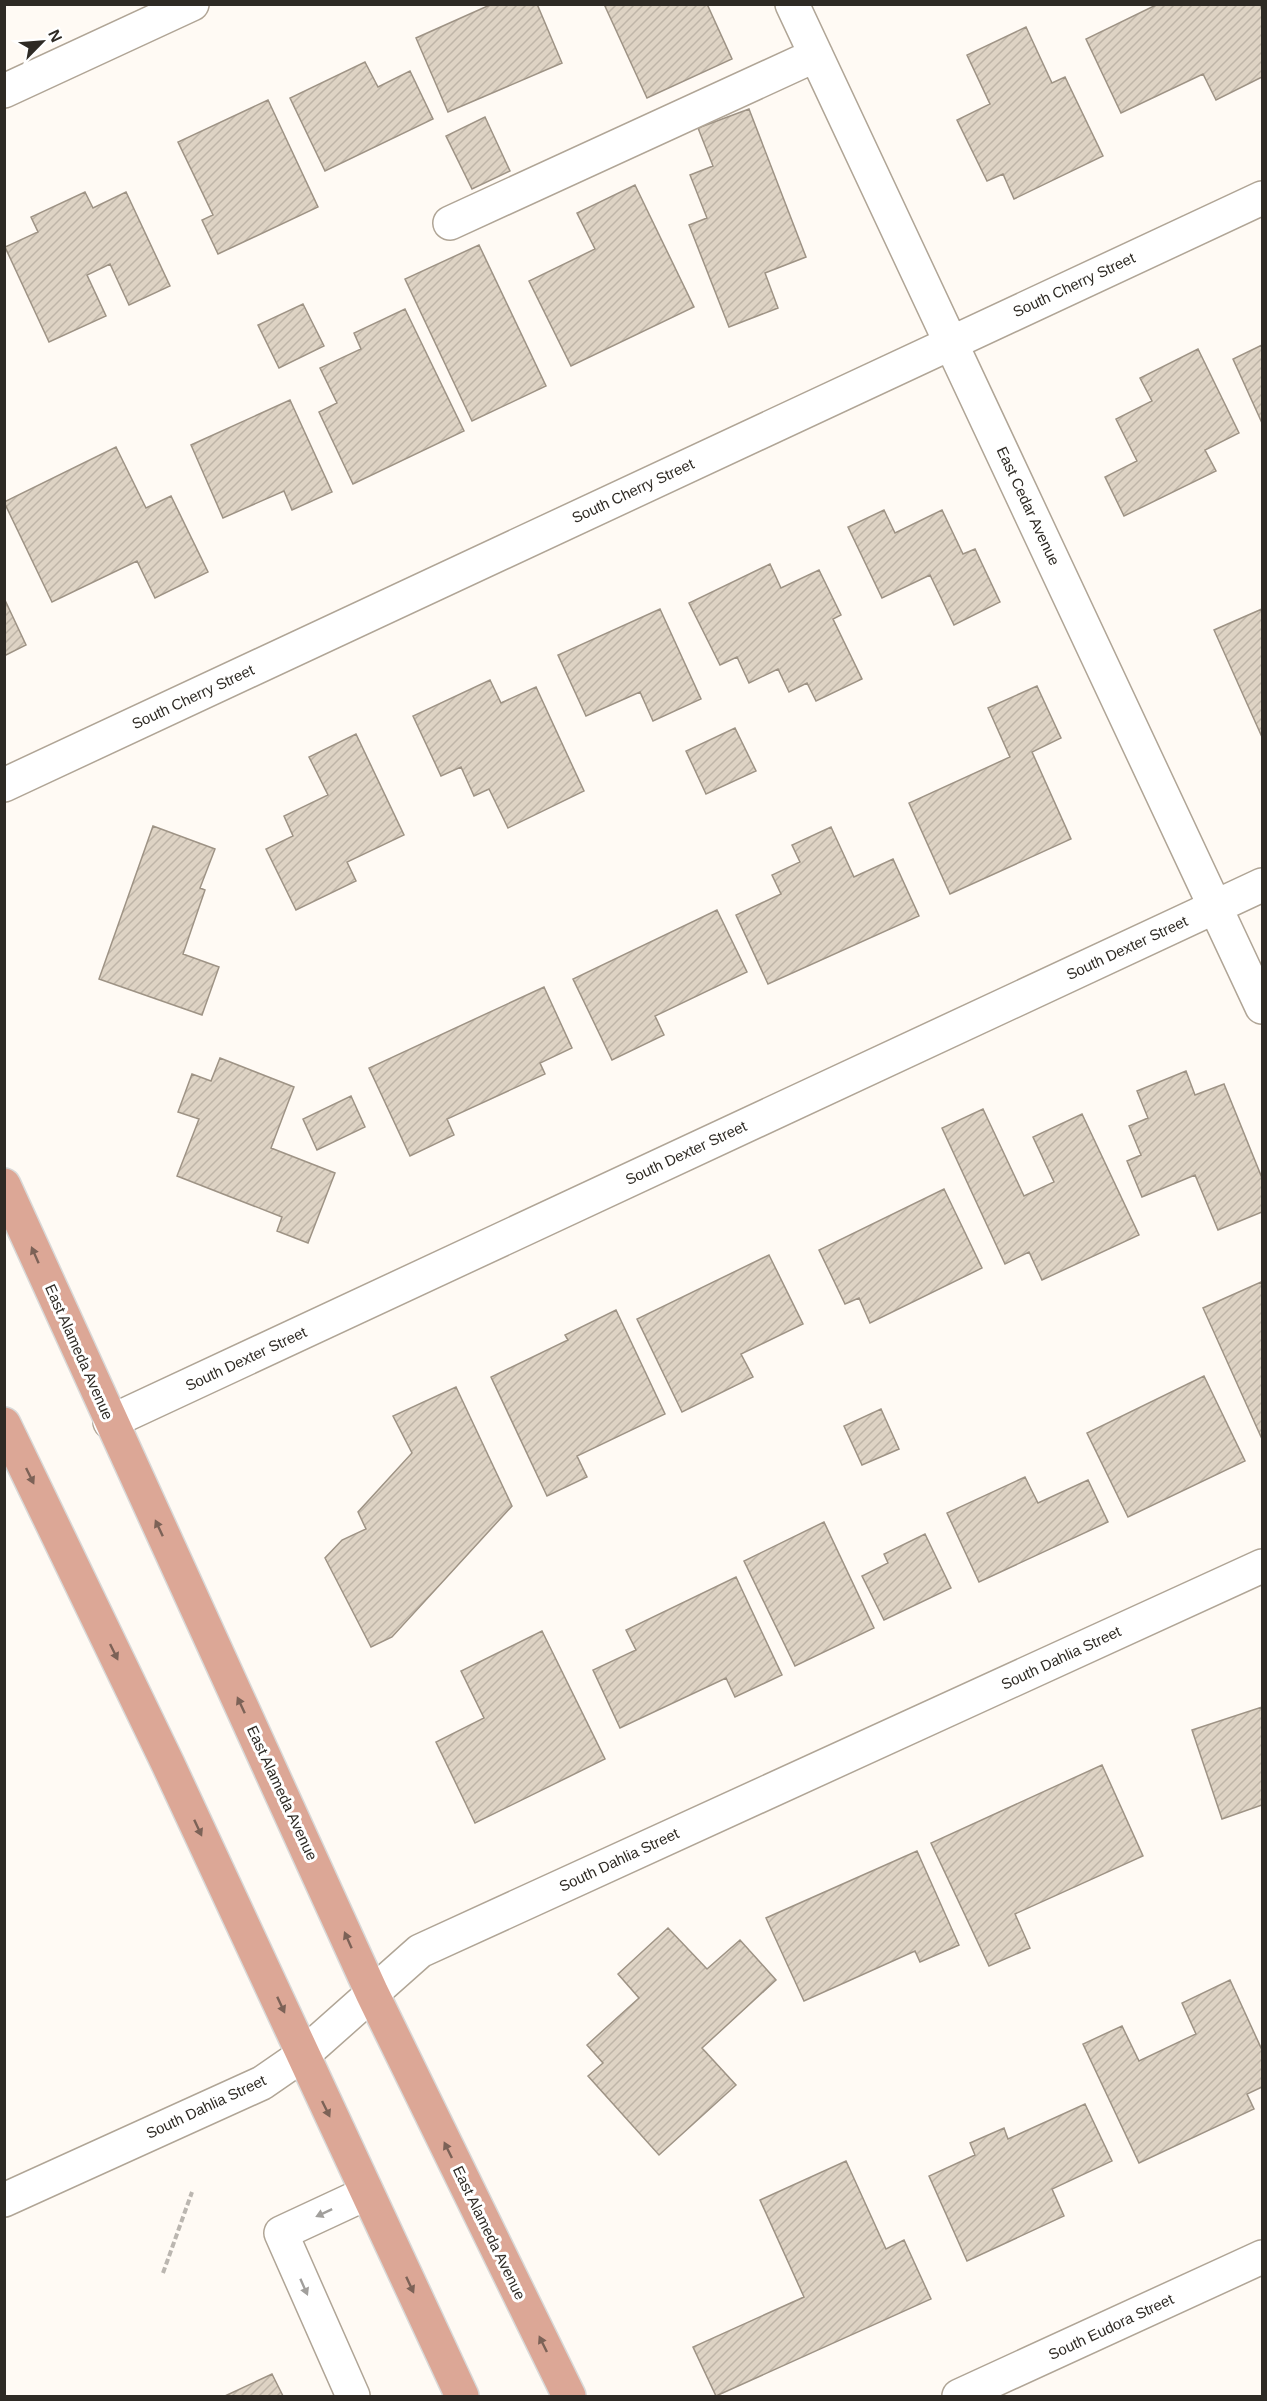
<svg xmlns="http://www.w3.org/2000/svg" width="1267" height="2401" viewBox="0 0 1267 2401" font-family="Helvetica,sans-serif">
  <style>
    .building { fill: url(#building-hatch); stroke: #9e9385; stroke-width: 1.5 }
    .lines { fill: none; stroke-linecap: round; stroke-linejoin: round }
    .minor-casing { stroke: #b0a596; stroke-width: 36 }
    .major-casing { stroke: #d9d9d8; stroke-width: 36 }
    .path { stroke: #bbb6b0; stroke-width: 4; stroke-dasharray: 6 3; stroke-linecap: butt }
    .minor { stroke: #fff; stroke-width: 33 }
    .major { stroke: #dca796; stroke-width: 33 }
    .oneway { fill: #7c6257 }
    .oneway2 { fill: #a19f9c }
    .labels { text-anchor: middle; stroke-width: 6; stroke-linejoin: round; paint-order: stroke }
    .street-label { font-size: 15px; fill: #2e2a24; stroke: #fff }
  </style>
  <defs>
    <pattern id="building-hatch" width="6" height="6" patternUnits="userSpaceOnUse" patternTransform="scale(1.5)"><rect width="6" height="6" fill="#ded3c4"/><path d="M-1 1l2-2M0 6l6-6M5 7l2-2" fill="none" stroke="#bfb5a8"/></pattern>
  </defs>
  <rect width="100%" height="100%" fill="#fffaf4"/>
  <path class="building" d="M492,4H537L562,63L448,112L416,38Z
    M604,4H707L732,59L647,98Z
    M1158,4H1260L1262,10V77L1216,100L1203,74L1121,113L1086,39Z
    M1026,27L1052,83L1065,77L1103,156L1014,199L1003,174L987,181L957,120L990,104L967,55Z
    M365,62L378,87L410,71L433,119L325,171L290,98Z
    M268,100L318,207L218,254L202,220L213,215L178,142Z
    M749,109L806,257L765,273L778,308L729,327L689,225L707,218L690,175L713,166L698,128Z
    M485,117L510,171L472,189L446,136Z
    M635,185L694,307L571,366L529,281L595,249L577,213Z
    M85,192L93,208L126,192L170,286L129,305L110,264L87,275L106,316L49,342L5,247L38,232L31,217Z
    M479,245L546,386L472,421L405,279Z
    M303,304L324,346L279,368L258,325Z
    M405,309L464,431L353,484L319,412L337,403L320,368L361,349L354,333Z
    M1262,345V423L1233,359Z
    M1198,349L1239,433L1205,450L1216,471L1124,516L1105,477L1137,461L1116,419L1152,401L1140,378Z
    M290,400L332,492L292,510L284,491L223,518L191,445Z
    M116,447L146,508L171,496L208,572L155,598L137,561L52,602L4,502Z
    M884,510L895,533L942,510L963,554L975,549L1000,602L954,625L930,575L882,598L848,527Z
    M770,564L781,588L819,570L841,615L833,619L862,679L816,701L807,683L789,692L778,669L749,683L737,657L720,665L689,603Z
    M4,598L26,645L4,656Z
    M660,609L701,699L653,721L640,692L586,716L558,655Z
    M1262,609V737L1214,630Z
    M490,680L501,703L536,687L584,791L508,828L489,789L474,796L461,767L441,776L413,716Z
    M1037,686L1061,738L1032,752L1071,839L950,894L909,803L1010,757L988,708Z
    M735,728L756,771L706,794L686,751Z
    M356,734L404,835L347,862L356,881L296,910L266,849L293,836L284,816L328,795L309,757Z
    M153,826L215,849L200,888L205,890L183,954L219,967L202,1015L99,979Z
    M831,827L854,877L893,859L919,916L768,984L736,915L781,894L772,875L800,862L792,845Z
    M717,910L747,972L655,1016L664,1035L612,1060L573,979Z
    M544,987L572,1048L540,1063L545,1074L447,1119L454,1135L410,1156L369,1068Z
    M220,1058L294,1087L271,1148L335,1173L308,1243L277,1231L282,1217L177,1176L199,1119L178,1112L192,1074L211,1081Z
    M1186,1071L1195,1095L1224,1084L1262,1178V1212L1218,1230L1195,1175L1142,1197L1127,1161L1141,1155L1129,1126L1148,1118L1137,1091Z
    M351,1096L365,1127L317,1150L303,1119Z
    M983,1109L1024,1196L1054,1182L1033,1137L1082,1114L1139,1235L1042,1280L1029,1252L1005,1264L942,1128Z
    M944,1189L982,1268L870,1323L859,1298L845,1304L819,1250Z
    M769,1255L803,1324L741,1354L753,1377L682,1412L637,1319Z
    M1261,1282L1262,1285V1439L1203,1308Z
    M616,1310L665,1414L577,1456L587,1477L547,1496L491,1377L568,1340L565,1335Z
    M1204,1376L1245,1461L1128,1517L1087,1433Z
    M456,1387L512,1506L392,1637L371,1647L325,1558L342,1540L366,1529L358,1512L412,1453L393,1416Z
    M881,1409L899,1449L862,1465L844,1426Z
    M1025,1477L1038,1503L1088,1480L1108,1522L979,1582L947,1513Z
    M824,1522L874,1628L795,1666L744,1561Z
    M925,1534L951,1588L884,1620L862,1576L888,1563L884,1554Z
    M736,1577L782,1675L735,1697L726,1678L620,1728L593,1670L636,1650L626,1630Z
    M542,1631L605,1759L475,1823L436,1742L484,1718L461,1671Z
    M1262,1707V1805L1222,1819L1192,1730Z
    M1102,1765L1143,1856L1015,1914L1030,1948L989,1966L931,1843Z
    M917,1851L959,1945L920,1962L915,1951L804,2001L766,1918Z
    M668,1928L707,1969L740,1940L776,1980L702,2048L736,2085L659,2155L588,2076L603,2063L587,2045L639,1998L618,1974Z
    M1230,1980L1262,2050V2087L1247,2094L1254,2109L1139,2163L1083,2044L1122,2026L1139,2061L1196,2034L1182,2003Z
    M1085,2104L1112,2161L1052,2189L1064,2216L967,2261L929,2176L975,2155L970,2143L1004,2128L1008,2139Z
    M846,2161L886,2249L904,2240L931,2299L716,2396L693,2347L804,2297L760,2200Z
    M272,2374L283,2396H225Z"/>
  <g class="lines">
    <g class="minor-casing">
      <path id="minor" d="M792,4L1262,1007
        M4,91L192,4
        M450,223L816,55
        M4,785L1262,198
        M110,1422L1262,885
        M4,2200L262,2083L304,2054L420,1951L1262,1566
        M353,2396L281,2233L367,2193
        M959,2396L1262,2257"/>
    </g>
    <g class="major-casing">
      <path id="major" d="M4,1185L372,1993L569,2396
        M4,1424L168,1764L462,2396"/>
    </g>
    <path class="path" d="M163,2273L192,2192"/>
    <use href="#minor" class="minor"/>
    <use href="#major" class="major"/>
  </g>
  <defs><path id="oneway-solid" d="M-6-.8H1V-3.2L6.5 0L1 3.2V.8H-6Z" transform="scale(1.5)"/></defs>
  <g class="oneway">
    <use href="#oneway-solid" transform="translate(35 1255) rotate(-114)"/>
    <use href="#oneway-solid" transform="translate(30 1476) rotate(64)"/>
    <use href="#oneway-solid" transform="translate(159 1528) rotate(-115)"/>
    <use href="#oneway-solid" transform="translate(114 1652) rotate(64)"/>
    <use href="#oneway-solid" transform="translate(241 1705) rotate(-115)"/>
    <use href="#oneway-solid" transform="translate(198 1828) rotate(65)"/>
    <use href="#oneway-solid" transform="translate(348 1940) rotate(-114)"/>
    <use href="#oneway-solid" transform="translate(281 2005) rotate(65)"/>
    <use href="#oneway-solid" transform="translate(326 2109) rotate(64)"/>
    <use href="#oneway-solid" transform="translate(448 2150) rotate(-116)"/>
    <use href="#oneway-solid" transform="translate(410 2285) rotate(65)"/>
    <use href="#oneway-solid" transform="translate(543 2344) rotate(-116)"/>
  </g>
  <g class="oneway2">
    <use href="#oneway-solid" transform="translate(324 2213) rotate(155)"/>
    <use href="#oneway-solid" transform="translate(304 2287) rotate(66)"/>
  </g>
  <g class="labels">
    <g class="street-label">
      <text transform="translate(1074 285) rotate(-25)" y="5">South Cherry Street</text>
      <text transform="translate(633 491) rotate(-25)" y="5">South Cherry Street</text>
      <text transform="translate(1028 506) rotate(65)" y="5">East Cedar Avenue</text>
      <text transform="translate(193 697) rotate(-25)" y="5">South Cherry Street</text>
      <text transform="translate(1127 948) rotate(-25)" y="5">South Dexter Street</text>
      <text transform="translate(686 1153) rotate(-25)" y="5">South Dexter Street</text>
      <text transform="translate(79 1352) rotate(66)" y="5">East Alameda Avenue</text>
      <text transform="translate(246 1359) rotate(-25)" y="5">South Dexter Street</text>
      <text transform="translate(1061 1658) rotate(-25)" y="5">South Dahlia Street</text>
      <text transform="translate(282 1793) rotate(65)" y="5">East Alameda Avenue</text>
      <text transform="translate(619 1860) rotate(-25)" y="5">South Dahlia Street</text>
      <text transform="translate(206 2107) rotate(-25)" y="5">South Dahlia Street</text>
      <text transform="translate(489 2233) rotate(64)" y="5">East Alameda Avenue</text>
      <text transform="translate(1111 2327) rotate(-25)" y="5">South Eudora Street</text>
    </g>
  </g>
  <rect width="1267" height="2401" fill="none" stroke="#2e2a24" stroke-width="12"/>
  <g transform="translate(42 42) rotate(65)" stroke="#ffffff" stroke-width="4.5" paint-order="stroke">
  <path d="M0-4.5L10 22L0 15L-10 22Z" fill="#2e2a24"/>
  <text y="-9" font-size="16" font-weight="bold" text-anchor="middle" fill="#2e2a24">N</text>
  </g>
</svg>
